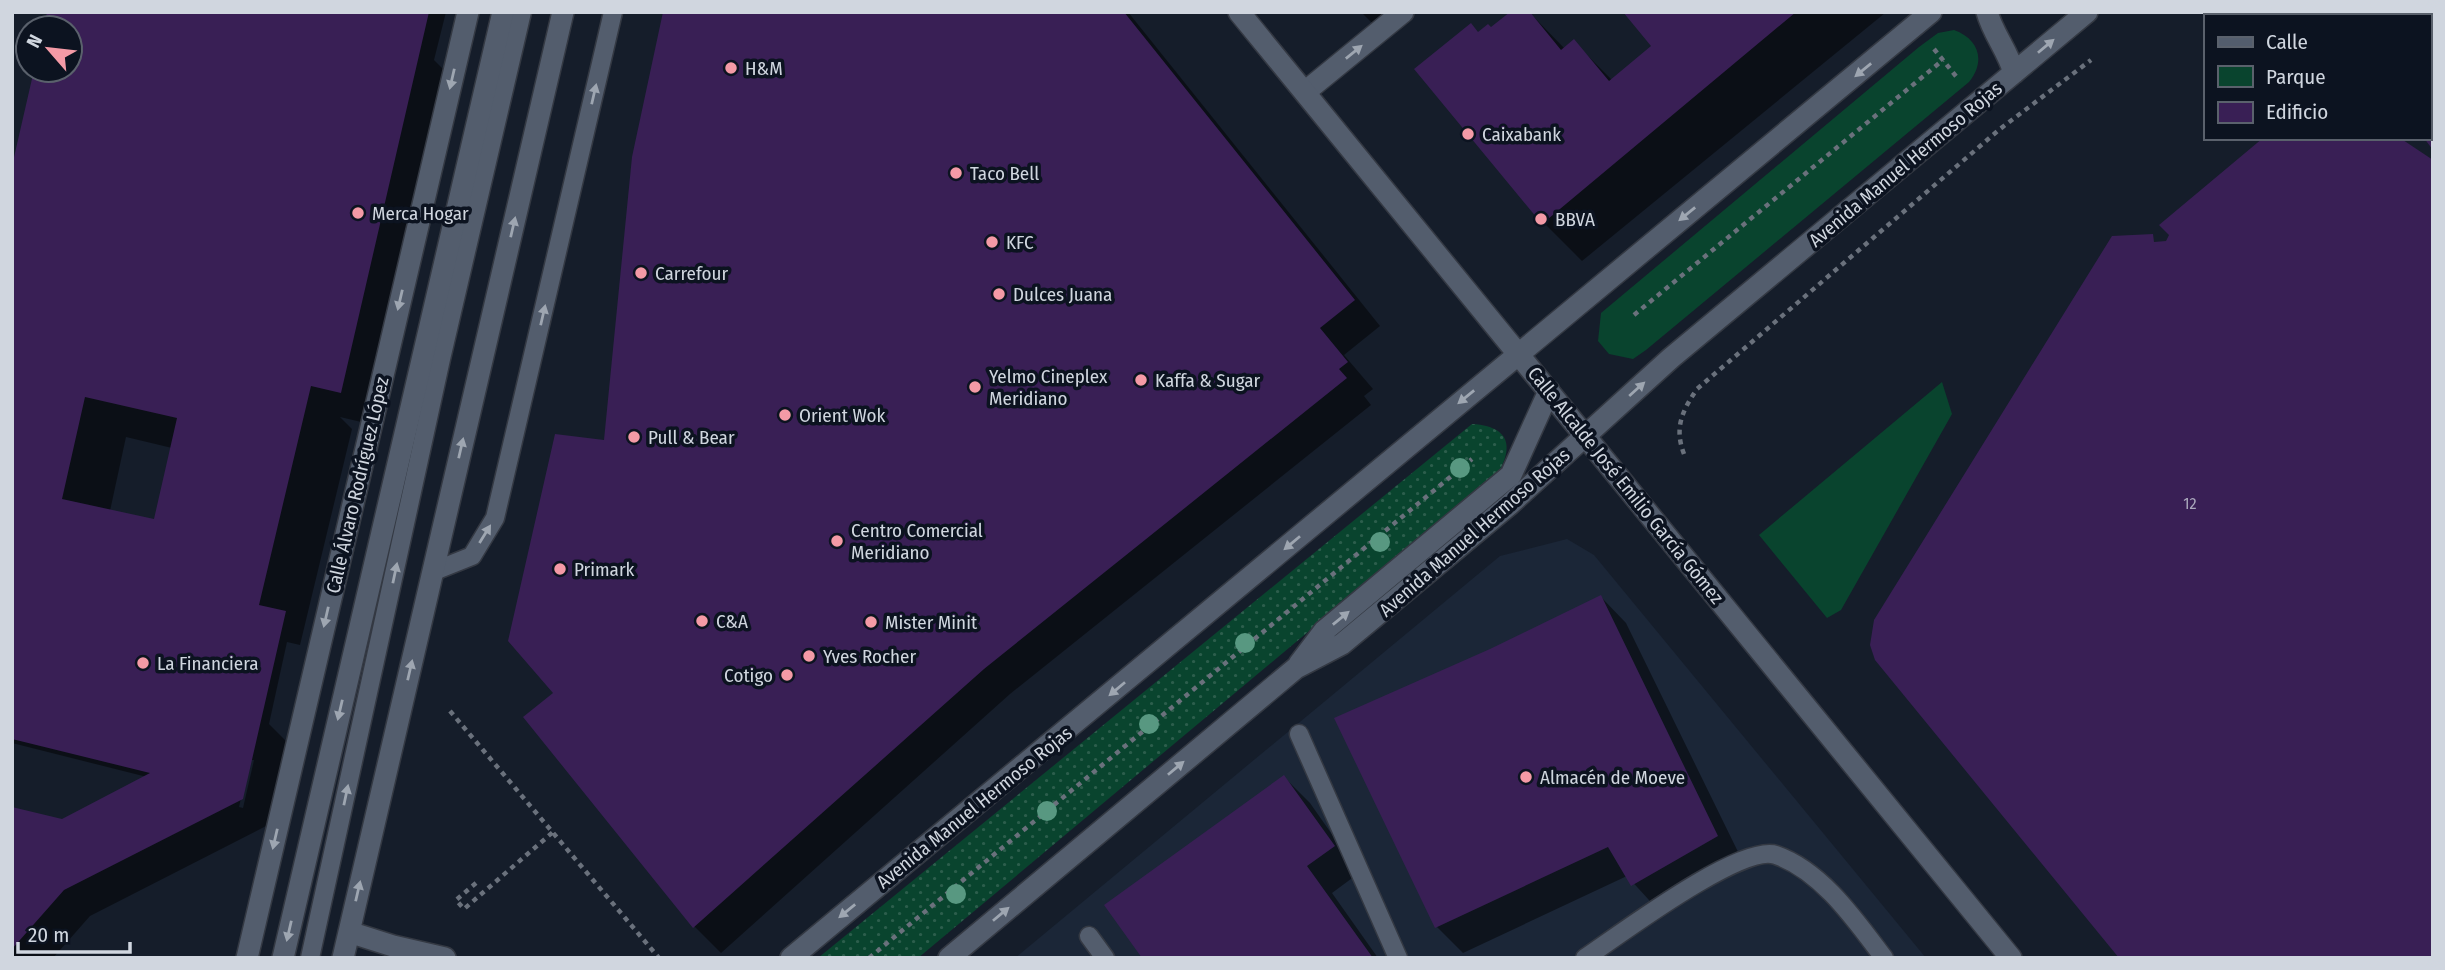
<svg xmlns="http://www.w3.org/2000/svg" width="2445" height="970" viewBox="0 0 2445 970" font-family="'Fira Sans Condensed',sans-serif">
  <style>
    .built { fill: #1b2637 }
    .grass { fill: url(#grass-dots) }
    .park { fill: #09442e }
    .shadow { fill: #0007; fill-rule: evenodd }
    .building { fill: #391f55; fill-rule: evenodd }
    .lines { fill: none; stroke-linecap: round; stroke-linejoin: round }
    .lane-casing { stroke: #343943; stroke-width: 21 }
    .street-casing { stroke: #343943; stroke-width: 24 }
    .secondary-casing { stroke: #343943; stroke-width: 24 }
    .path { stroke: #6a717c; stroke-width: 4.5; stroke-dasharray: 5 5; stroke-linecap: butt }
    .lane { stroke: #535d6d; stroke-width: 18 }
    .street { stroke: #535d6d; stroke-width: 21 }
    .secondary { stroke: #535d6d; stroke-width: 21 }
    .tree { fill: #589881 }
    .oneway { fill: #9ea6b1 }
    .poi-dot { fill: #f49aa6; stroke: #0c1320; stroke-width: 2.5 }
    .labels { text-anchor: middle; stroke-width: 7; stroke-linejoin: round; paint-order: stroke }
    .number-label { font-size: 16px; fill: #aaa8bc }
    .poi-label { font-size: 19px; fill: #d0d6df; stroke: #0c1320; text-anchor: start }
    .street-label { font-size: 19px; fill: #d0d6df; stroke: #0c1320 }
  </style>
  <defs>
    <pattern id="grass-dots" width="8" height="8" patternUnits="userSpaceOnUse" patternTransform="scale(1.75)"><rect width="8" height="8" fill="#09442e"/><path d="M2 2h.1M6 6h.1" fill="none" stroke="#2c5e4c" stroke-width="1.8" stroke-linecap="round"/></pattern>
  </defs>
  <rect width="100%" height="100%" fill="#151d2a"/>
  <path class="built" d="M1567,539L1594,555L1926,958H1015L1500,556Z"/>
  <path class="grass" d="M1472,424C1507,426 1515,444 1498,473L918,958H818Z"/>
  <path class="park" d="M1954,30C1979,39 1986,61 1969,82L1646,350L1633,359L1609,354L1598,341L1601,313L1919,47L1938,33Z
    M1942,382L1952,414L1841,610L1827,618L1759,535Z"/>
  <path class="shadow" d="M49,12H446L434,60L454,80L374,425L340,417L352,429L300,645L287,642L269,724L288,743L268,825L90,916L53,958H12V809L62,821L147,777L12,743V174L36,70H70V28H46ZM126,437L172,448L155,521L110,511ZM250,760H254L243,808L239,807Z
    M664,12H1128L1380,326L1344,355L1373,389L1364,396L1371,405L1010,694L721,953L695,927L526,718L555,693L606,442Z
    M1361,12H1413L1385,36Z
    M1529,12L1565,49L1574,42L1613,81L1659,53L1625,12L1885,13L1582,261L1543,222L1479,33Z
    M1601,597L1626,623L1743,862L1659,911L1627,876L1463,953L1437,927L1491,651Z
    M1284,777L1310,803L1359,873L1332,893L1378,958H1144Z"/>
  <path class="building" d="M47,12H429L341,393L311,386L259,605L286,611L243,799L64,890L12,949V807L62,819L150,773L12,739V166L34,70H70V28H44ZM85,397L177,418L154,519L62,499Z
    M663,12H1124L1355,300L1320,328L1348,362L1339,369L1347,378L984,669L693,928L523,717L553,693L508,641L555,434L604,440L632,157Z
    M1510,12H1530L1561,50L1574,39L1609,81L1651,46L1623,12H1796L1542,224L1414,69L1471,23L1478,32L1488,24L1491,27Z
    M2354,12H2433V150L2424,138H2429V16H2354Z
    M2263,138H2400L2433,160V958H2119L1875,660L1870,645L1874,620L2112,236L2153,234L2154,242L2166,241L2169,235L2159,225Z
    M1601,595L1718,836L1631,886L1608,847L1435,928L1334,718L1490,649Z
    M1284,775L1335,846L1307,866L1373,958H1142L1104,905Z"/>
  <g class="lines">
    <g class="lane-casing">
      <path id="lane" d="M432,572L472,556L495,518L613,12
        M1299,734L1398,958
        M1089,936L1105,958
        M310,958L441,359L522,12
        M1585,958C1618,936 1741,843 1776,855C1822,871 1856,921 1884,958"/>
    </g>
    <g class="street-casing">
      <path id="street" d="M1305,92L1403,12
        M349,932L393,946L445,958
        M247,958L468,12
        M283,958L503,12
        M343,958L563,12"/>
    </g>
    <g class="secondary-casing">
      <path id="secondary" d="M1239,12L2011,958
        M1987,12C1993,34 2008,51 2014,73
        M1299,664L1324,631L1511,475L1549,391
        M791,958L1931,12
        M949,958L1296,668L1342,644L1509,505L1671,358L2087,12"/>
    </g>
    <path class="path" d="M1934,49L1959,80
      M1634,315L1943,60
      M1684,454C1674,428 1682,411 1697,389L2000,129L2091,60
      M450,711L659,958
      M476,883L456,900L464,909L553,832
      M869,958L1472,459"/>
    <use href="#lane" class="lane"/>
    <use href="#street" class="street"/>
    <use href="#secondary" class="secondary"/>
  </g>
  <g class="tree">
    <circle cx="1460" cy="468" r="10"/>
    <circle cx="1380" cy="542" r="10"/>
    <circle cx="1245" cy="643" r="10"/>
    <circle cx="1149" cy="724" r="10"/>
    <circle cx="1047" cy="811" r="10"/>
    <circle cx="956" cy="894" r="10"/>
  </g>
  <defs><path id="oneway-solid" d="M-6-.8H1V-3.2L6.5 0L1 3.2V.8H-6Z" transform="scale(1.75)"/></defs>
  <g class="oneway">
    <use href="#oneway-solid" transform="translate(2046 46) rotate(-40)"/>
    <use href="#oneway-solid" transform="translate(1354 52) rotate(-39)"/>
    <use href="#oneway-solid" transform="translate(1863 70) rotate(141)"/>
    <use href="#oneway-solid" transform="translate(452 79) rotate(103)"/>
    <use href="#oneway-solid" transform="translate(594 94) rotate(-77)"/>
    <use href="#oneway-solid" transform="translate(1687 214) rotate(141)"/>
    <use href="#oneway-solid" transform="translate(513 227) rotate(-77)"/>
    <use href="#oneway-solid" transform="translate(400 300) rotate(103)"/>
    <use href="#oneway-solid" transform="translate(543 315) rotate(-77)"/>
    <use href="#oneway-solid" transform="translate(1637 389) rotate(-42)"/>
    <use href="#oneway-solid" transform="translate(1466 397) rotate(141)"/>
    <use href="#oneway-solid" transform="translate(461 448) rotate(-77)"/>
    <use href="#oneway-solid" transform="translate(485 534) rotate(-58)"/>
    <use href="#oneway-solid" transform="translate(1292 543) rotate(140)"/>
    <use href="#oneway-solid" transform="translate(395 573) rotate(-78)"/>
    <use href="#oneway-solid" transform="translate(326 617) rotate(103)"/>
    <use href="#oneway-solid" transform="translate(1341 618) rotate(-39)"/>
    <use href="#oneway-solid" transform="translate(410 670) rotate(-77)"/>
    <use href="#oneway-solid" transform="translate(1117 689) rotate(140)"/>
    <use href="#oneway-solid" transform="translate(340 710) rotate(103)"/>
    <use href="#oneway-solid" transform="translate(1176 768) rotate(-40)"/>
    <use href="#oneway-solid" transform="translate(346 795) rotate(-78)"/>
    <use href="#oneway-solid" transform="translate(275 839) rotate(103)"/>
    <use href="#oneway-solid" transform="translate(358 891) rotate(-77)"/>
    <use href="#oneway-solid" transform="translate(847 911) rotate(141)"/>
    <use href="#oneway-solid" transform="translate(1001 914) rotate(-40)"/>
    <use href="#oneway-solid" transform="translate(289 931) rotate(103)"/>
  </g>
  <g class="poi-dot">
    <circle cx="731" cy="68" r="7"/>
    <circle cx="1468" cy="134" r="7"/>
    <circle cx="956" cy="173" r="7"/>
    <circle cx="358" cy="213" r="7"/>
    <circle cx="1541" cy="219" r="7"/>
    <circle cx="992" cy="242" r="7"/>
    <circle cx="641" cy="273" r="7"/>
    <circle cx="999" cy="294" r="7"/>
    <circle cx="1141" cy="380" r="7"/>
    <circle cx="975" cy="387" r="7"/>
    <circle cx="785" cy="415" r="7"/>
    <circle cx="634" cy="437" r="7"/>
    <circle cx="837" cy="541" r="7"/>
    <circle cx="560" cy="569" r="7"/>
    <circle cx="702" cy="621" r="7"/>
    <circle cx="871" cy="622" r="7"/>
    <circle cx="809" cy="656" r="7"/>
    <circle cx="143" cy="663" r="7"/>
    <circle cx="787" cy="675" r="7"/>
    <circle cx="1526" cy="777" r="7"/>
  </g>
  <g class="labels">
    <g class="number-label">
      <text x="2190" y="509">12</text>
    </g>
    <g class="poi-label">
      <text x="745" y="75">H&amp;M</text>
      <text x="1482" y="141">Caixabank</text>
      <text x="970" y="180">Taco Bell</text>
      <text x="372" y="220">Merca Hogar</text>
      <text x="1555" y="226">BBVA</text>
      <text x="1006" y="249">KFC</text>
      <text x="655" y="280">Carrefour</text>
      <text x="1013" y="301">Dulces Juana</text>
      <text x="989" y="383">Yelmo Cineplex<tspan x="989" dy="22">Meridiano</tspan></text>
      <text x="1155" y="387">Kaffa &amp; Sugar</text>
      <text x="799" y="422">Orient Wok</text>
      <text x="648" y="444">Pull &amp; Bear</text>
      <text x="851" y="537">Centro Comercial<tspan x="851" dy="22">Meridiano</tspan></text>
      <text x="574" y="576">Primark</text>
      <text x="716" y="628">C&amp;A</text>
      <text x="885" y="629">Mister Minit</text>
      <text x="823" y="663">Yves Rocher</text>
      <text x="157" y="670">La Financiera</text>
      <text x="773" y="682" text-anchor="end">Cotigo</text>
      <text x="1540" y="784">Almacén de Moeve</text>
    </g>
    <g class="street-label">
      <text transform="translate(1905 164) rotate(-40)" y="7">Avenida Manuel Hermoso Rojas</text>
      <text transform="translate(357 485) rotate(-77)" y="7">Calle Álvaro Rodríguez López</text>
      <text transform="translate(1626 485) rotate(51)" y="7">Calle Alcalde José Emilio García Gómez</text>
      <text transform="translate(1474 532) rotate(-41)" y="7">Avenida Manuel Hermoso Rojas</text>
      <text transform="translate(974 807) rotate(-39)" y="7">Avenida Manuel Hermoso Rojas</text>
    </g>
  </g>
  <rect width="2445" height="970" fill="none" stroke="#d0d6df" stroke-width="28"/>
  <rect x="2204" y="14" width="228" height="126" fill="#0c1320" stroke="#5a616c" stroke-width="2"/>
  <rect x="2218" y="37" width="35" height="10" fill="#535d6d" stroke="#5a616c" stroke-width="2"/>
  <text x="2266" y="49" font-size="21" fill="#d0d6df">Calle</text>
  <rect x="2218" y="66" width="35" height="21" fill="#09442e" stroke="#5a616c" stroke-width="2"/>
  <text x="2266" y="84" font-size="21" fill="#d0d6df">Parque</text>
  <rect x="2218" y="102" width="35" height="21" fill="#391f55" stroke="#5a616c" stroke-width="2"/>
  <text x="2266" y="119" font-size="21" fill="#d0d6df">Edificio</text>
  <g transform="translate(49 49) rotate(298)"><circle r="33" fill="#0c1320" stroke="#5a616c" stroke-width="2"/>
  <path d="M0-5L12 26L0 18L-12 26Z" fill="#f49aa6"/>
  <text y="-10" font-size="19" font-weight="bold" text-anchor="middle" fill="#d0d6df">N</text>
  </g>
  <path d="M18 942v10h112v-10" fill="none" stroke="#d0d6df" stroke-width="3.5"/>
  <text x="28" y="942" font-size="21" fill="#d0d6df" stroke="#0c1320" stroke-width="5" paint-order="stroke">20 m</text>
</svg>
